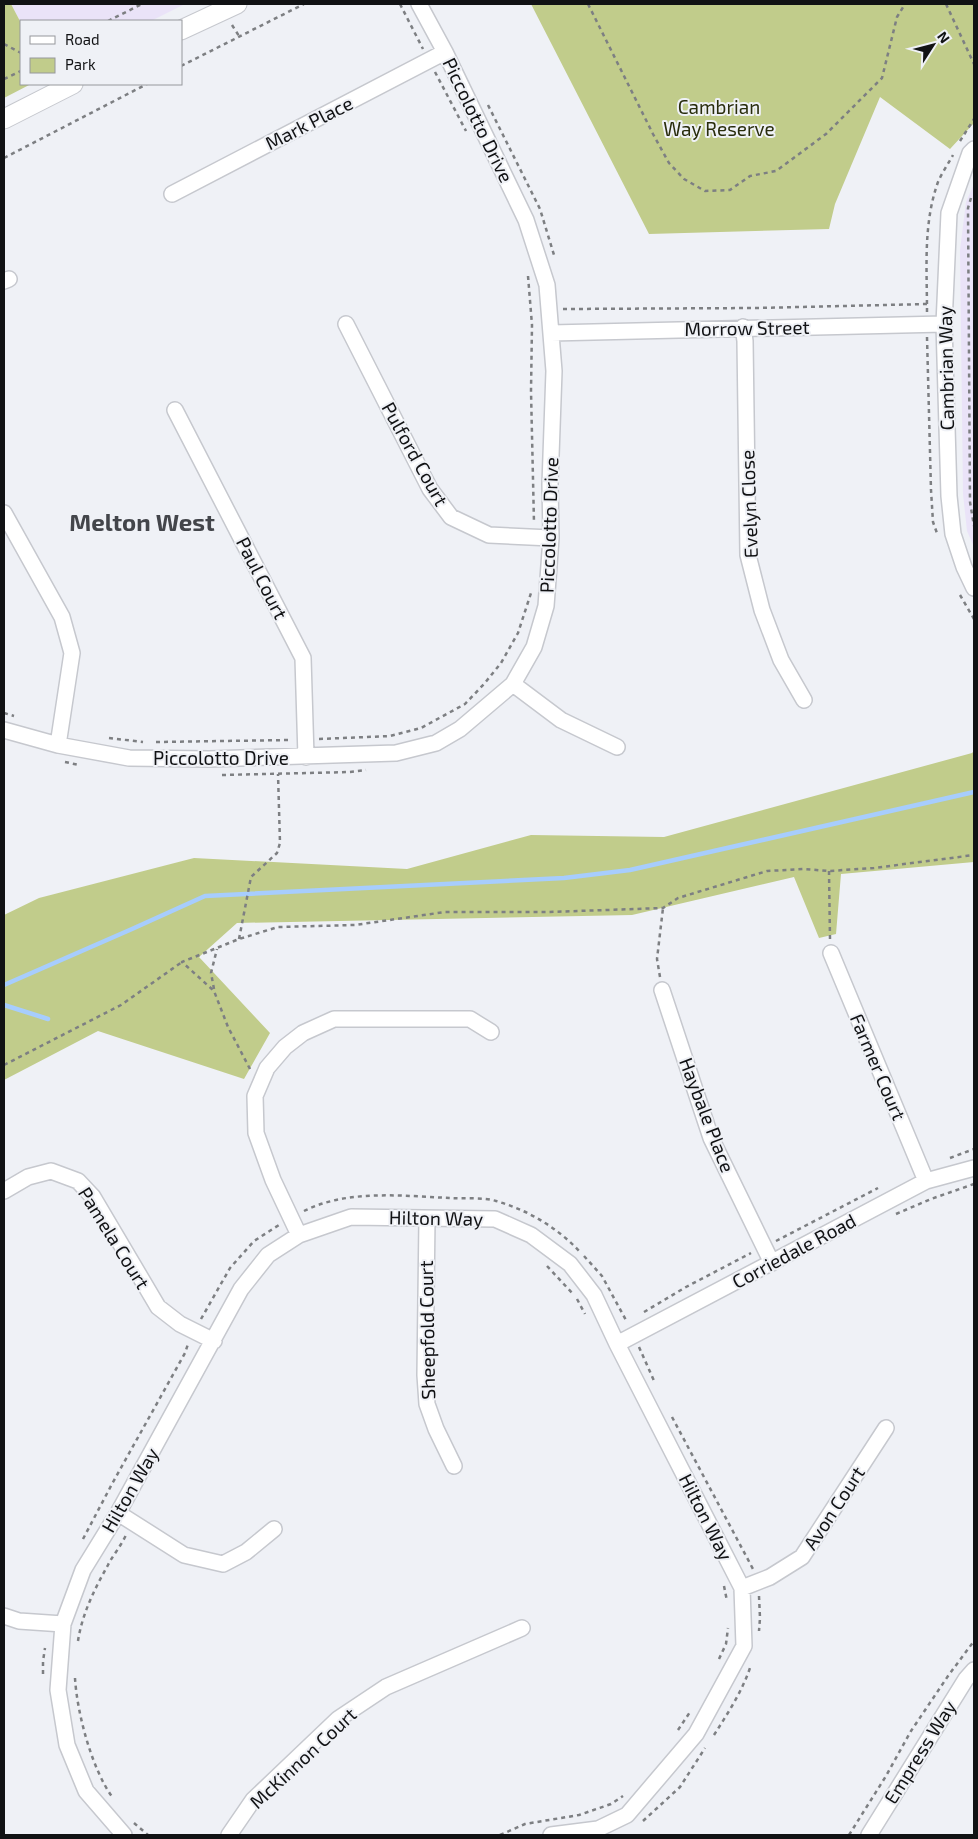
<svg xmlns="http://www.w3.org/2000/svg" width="978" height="1839" viewBox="0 0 978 1839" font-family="'Exo 2',sans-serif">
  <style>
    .education { fill: #eae3f8 }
    .green { fill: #c1cc8b }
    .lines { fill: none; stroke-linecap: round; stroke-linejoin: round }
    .stream { stroke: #a7cdfd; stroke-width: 4.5 }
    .minor-casing { stroke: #c6c8ce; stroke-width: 18 }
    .tertiary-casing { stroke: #c6c8ce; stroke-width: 21 }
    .path { stroke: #7d7f82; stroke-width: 2.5; stroke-dasharray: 4 4; stroke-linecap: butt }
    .minor { stroke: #fff; stroke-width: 15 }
    .tertiary { stroke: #fff; stroke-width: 19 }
    .labels { text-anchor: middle; stroke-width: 4; stroke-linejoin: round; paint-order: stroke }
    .park-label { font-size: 19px; fill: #292d0c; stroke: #eff1f6 }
    .street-label { font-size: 19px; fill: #111214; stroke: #eff1f6 }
    .district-label { font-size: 24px; font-weight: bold; fill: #43454a; stroke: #eff1f6 }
  </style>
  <rect width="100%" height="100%" fill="#eff1f6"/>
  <path class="education" d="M11,4H185L151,21H21V23Z
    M974,184V547L967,531L963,494L960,250L966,202Z"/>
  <path class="green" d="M4,4H11L21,23V84H31L4,98Z
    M531,4H974V123L950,149L880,97L835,204L829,229L649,234Z
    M974,751V862L841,874L836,934L819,938L794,877L632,915L237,923L199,957L270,1033L244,1079L98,1031L4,1080V915L39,898L194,858L407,869L531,835L664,837L972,753Z"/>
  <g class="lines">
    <path class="stream" d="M4,985L132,929L205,896L564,878L630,870L974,792
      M4,1005L48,1019"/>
    <g class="minor-casing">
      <path id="minor" d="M974,149L970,153L949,213L944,324L949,496L953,534L964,567L974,588
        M172,194L445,52
        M4,281L9,279
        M346,324L430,489L451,517L489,535L551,538
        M743,327L745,341L748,555L762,610L781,660L804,700
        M551,333L944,324
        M175,410L303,658L306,757
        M4,513L62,617L72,653L58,745
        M513,684L561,720L617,747
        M4,730L58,745L129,758L209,759L396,753L436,743L460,729L513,684L534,647L546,606L551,538L550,484L554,371L547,285L526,220L445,52L419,4
        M831,953L926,1181
        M662,990L711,1138L772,1263
        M4,1191L28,1177L51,1171L78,1181L93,1197L158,1307L180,1324L214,1341
        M427,1219L425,1375L427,1404L436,1429L454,1466
        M299,1235L273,1180L256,1133L255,1096L267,1068L285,1047L303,1033L334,1019H470L491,1032
        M617,1344L926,1181L974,1168
        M118,1513L184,1555L223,1564L246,1552L274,1529
        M742,1588L770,1577L802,1557L886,1428
        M4,1616L19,1621L63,1624
        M124,1835L86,1791L67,1745L58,1690L63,1624L83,1570L118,1513L241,1289L268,1255L299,1235L351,1217L495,1219L531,1235L570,1264L594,1295L617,1344L742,1588L744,1646L696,1734L627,1815L598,1829L551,1835
        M229,1835L253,1800L338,1719L386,1687L522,1628
        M869,1835L966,1679L974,1670"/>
    </g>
    <g class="tertiary-casing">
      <path id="tertiary" d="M181,30L237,4
        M4,119L73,84"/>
    </g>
    <path class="path" d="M400,4L423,49
      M588,4L653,134L669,163L684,179L705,191L730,190L750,176L776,171L826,134L882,78L897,17L905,4
      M946,4L974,64
      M108,21L142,4
      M232,25L239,36
      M4,44L21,53
      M181,66L304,4
      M435,72L466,131
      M4,79L21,71
      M488,105L540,209L554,255
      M960,141L974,119
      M4,158L147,84
      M971,198L968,208L970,502L974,526
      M528,276L532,325L531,391L534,523
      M563,309L757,308L927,304
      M927,312C927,268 923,224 938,182C942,173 948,164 953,155
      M927,337L931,490L933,522L938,536
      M960,595L974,619
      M4,713L14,716
      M109,738L143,742
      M319,739L390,736L421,728L465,704L484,684L501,663L518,633L531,593
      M156,742L291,740
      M65,762L79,765
      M222,775L350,772L366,770
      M829,871L830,939
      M239,939L251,877L277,853L280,843L278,774
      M660,977L657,959L663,908
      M214,989L211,973L217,949
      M4,1065L121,1005L182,962
      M250,1069L228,1027L214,991L182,962L239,939L278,927L355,925L445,912H549L663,908L678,898L767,871L804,869L829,871L874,868L974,855
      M950,1158L974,1149
      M304,1211C348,1189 403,1196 450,1198C465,1199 483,1197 496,1201C528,1210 558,1228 580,1252
      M896,1214L931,1199L974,1184
      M776,1241L878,1188
      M584,1256L602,1276L627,1322
      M547,1266L574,1295
      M577,1299L585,1314
      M644,1312L686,1287L751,1253
      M201,1319L230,1268L254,1241L279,1225
      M639,1347L655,1383
      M672,1417L753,1569
      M83,1539L112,1484L185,1353L188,1344
      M724,1586L727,1601
      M759,1596L760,1618L759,1631
      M78,1641C82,1614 95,1588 108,1565C113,1555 121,1546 126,1535
      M719,1659L726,1644L728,1628
      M43,1674V1661L45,1648
      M75,1678C77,1713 92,1770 113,1798
      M678,1730L690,1712
      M714,1735C728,1713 743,1690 751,1665
      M643,1821L680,1787L705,1748
      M134,1823L148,1835
      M500,1835L525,1824L579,1815L611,1804L623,1796
      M849,1835L886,1776L911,1731L948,1676L974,1641"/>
    <use href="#minor" class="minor"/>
    <use href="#tertiary" class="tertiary"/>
  </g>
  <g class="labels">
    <g class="park-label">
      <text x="719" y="114">Cambrian<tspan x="719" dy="22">Way Reserve</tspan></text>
    </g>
    <g class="street-label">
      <text transform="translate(478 120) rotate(64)" y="7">Piccolotto Drive</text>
      <text transform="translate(309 123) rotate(-27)" y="7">Mark Place</text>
      <text transform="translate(747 328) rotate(-1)" y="7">Morrow Street</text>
      <text transform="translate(946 368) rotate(-91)" y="7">Cambrian Way</text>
      <text transform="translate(415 454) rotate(61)" y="7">Pulford Court</text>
      <text transform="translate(749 504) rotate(-92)" y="7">Evelyn Close</text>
      <text transform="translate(549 525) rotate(-88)" y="7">Piccolotto Drive</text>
      <text transform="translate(262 578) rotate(63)" y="7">Paul Court</text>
      <text x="221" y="765">Piccolotto Drive</text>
      <text transform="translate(878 1067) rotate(67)" y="7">Farmer Court</text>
      <text transform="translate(707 1115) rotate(69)" y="7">Haybale Place</text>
      <text transform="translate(436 1218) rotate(1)" y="7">Hilton Way</text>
      <text transform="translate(114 1238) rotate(58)" y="7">Pamela Court</text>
      <text transform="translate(794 1251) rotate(-28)" y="7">Corriedale Road</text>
      <text transform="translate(427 1330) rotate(-91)" y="7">Sheepfold Court</text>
      <text transform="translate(130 1490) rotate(-60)" y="7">Hilton Way</text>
      <text transform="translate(834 1508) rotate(-57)" y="7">Avon Court</text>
      <text transform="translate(706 1517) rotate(63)" y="7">Hilton Way</text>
      <text transform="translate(920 1752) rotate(-58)" y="7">Empress Way</text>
      <text transform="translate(303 1758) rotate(-43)" y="7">McKinnon Court</text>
    </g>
    <g class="district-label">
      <text x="142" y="531">Melton West</text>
    </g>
  </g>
  <rect width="978" height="1839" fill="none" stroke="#111214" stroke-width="10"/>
  <rect x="20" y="20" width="162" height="65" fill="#eff1f6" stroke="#96989c"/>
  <rect x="30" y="36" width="25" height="8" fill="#ffffff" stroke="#96989c"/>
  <text x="65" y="45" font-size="15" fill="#111214">Road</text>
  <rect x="30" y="58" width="25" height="15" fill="#c1cc8b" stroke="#96989c"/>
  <text x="65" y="70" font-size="15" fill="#111214">Park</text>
  <g transform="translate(933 45) rotate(54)" stroke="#eff1f6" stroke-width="4" paint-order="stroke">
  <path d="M0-4L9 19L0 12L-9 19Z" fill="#111214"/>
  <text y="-8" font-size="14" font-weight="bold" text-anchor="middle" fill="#111214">N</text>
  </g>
</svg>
